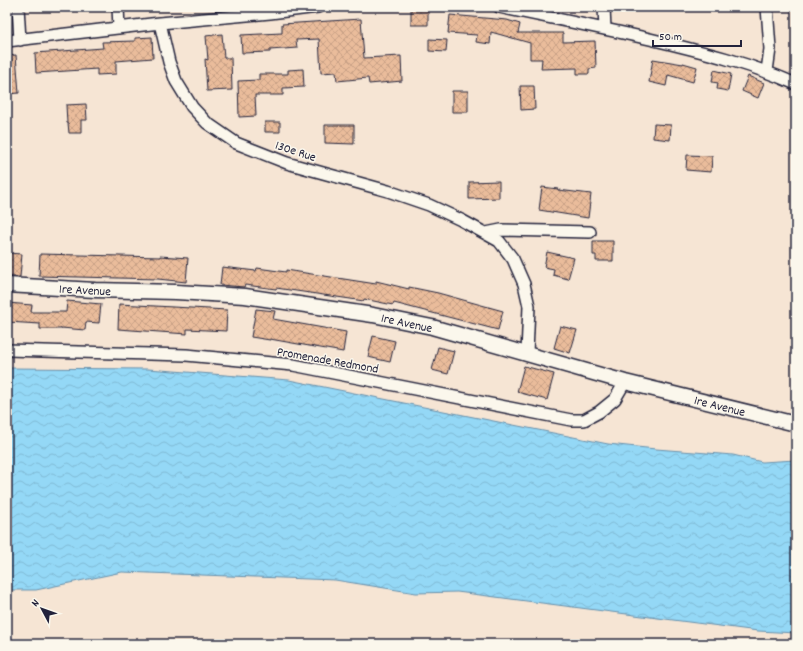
<svg xmlns="http://www.w3.org/2000/svg" width="803" height="651" viewBox="0 0 803 651" font-family="Dekko,sans-serif">
  <style>
    .water { fill: url(#water-waves); stroke: #668fab }
    .building { fill: url(#building-cross-hatch); stroke: #22223b }
    .lines { fill: none; stroke-linecap: round; stroke-linejoin: round }
    .minor-casing { stroke: #22223b; stroke-width: 14 }
    .tertiary-casing { stroke: #22223b; stroke-width: 17 }
    .minor { stroke: #fbf7ec; stroke-width: 11 }
    .tertiary { stroke: #fbf7ec; stroke-width: 14 }
    .labels { text-anchor: middle; stroke-width: 3; stroke-linejoin: round; paint-order: stroke }
    .street-label { font-size: 13px; fill: #22223b; stroke: #fbf7ec }
  </style>
  <defs>
    <pattern id="water-waves" width="16" height="10" patternUnits="userSpaceOnUse"><rect width="16" height="10" fill="#94d8f6"/><path d="M0 5q4-4 8 0t8 0" fill="none" stroke="#7fb9d4"/></pattern>
    <pattern id="building-cross-hatch" width="8" height="8" patternUnits="userSpaceOnUse"><rect width="8" height="8" fill="#eabc9b"/><path d="M0 0l8 8M0 8l8-8" fill="none" stroke="#c8a186"/></pattern>
  </defs>
  <rect width="100%" height="100%" fill="#f6e5d4"/>
  <filter id="ink" filterUnits="userSpaceOnUse"><feTurbulence type="fractalNoise" baseFrequency=".025" numOctaves="2"/><feDisplacementMap in="SourceGraphic" scale="8" xChannelSelector="R" yChannelSelector="G"/><feConvolveMatrix kernelMatrix="1 2 1 2 8 2 1 2 1" color-interpolation-filters="sRGB"/></filter>
  <g filter="url(#ink)">
    <path class="water" d="M7,368L148,369L289,380L608,444L656,449L733,455L762,462L796,460V633L758,631L457,592L416,593L335,580L122,572L36,590H7Z"/>
    <path class="building" d="M411,9L428,10V25H411Z
      M450,15L507,20L520,24L518,33H563V42L595,41L596,68L589,69V74H577V68L541,69L542,59H530V43L491,32L490,44L476,42L477,35L448,33Z
      M361,19L364,58L401,56L402,81L369,84L368,78L337,81L336,72L321,73L319,39L296,40L297,48L270,50V52L242,53L241,35L282,33V24Z
      M222,34L224,58H231L232,90L207,91L205,59L208,60L206,36Z
      M152,37L153,58L116,61V74L97,75V69L36,73L35,53L103,48L102,42L135,41V38Z
      M429,39L447,40L446,52L429,51Z
      M16,55L19,93L7,94V56Z
      M653,59L683,64V63L697,67L693,82L668,75L666,86L649,82Z
      M303,69L304,87L283,88V95H255L256,116L239,117L238,81L259,80V74H288V70Z
      M714,70L731,74L728,91L717,89L718,83L712,82Z
      M748,76L764,83L758,98L742,91Z
      M520,86H534L535,109L521,110Z
      M452,91H468V112H452Z
      M86,104L87,120H81V133H69L68,123H67L66,105Z
      M265,122H280V132H265Z
      M654,124L671,125L670,140L653,138Z
      M325,125H354V144L325,143Z
      M687,155L712,156L711,172L686,170Z
      M499,181V198L469,199V182Z
      M542,187L558,189V190L591,194L588,218L539,210Z
      M593,241H613V261H596V255H593Z
      M547,252L574,258L568,279L553,275L554,269L544,267Z
      M7,253L22,254L20,277H7Z
      M40,254L160,257V256L188,258L186,282L158,279L39,276Z
      M222,267L256,271L257,268L286,272V270L376,284V281L409,289V287L438,293L503,311L498,330L394,303L393,305L364,299V301L276,288V289L245,285L244,287L220,285Z
      M67,301L101,304L99,323L86,322L85,330L61,328V329H40V324L7,322V303L32,305L31,312H66Z
      M119,304L227,310L226,331L187,329V334L118,329Z
      M256,309L275,311L273,319L346,332L343,352L270,339V340L251,337Z
      M560,326L577,330L570,353L554,348Z
      M373,336L395,341L390,362L368,357Z
      M438,347L454,351L448,374L432,370Z
      M524,366L554,374L547,400L517,392Z"/>
    <g class="lines">
      <g class="minor-casing">
        <path id="minor" d="M18,7L20,40
          M118,7L119,28
          M499,7C551,18 602,28 654,40C704,52 749,63 796,84
          M604,7L605,29
          M160,23L169,62L176,81L192,107L207,123L236,143L287,163L388,191L429,205L461,220L499,241L513,259L524,284L529,306L527,353
          M7,41L160,23L270,13L318,7
          M767,71L770,49L767,7
          M486,233L501,230L590,232
          M7,350L186,355L293,365L571,420H584L599,412L615,399L625,382"/>
      </g>
      <g class="tertiary-casing">
        <path id="tertiary" d="M7,285L95,290L176,292L245,296L373,315L432,327L625,382L796,424"/>
      </g>
      <use href="#minor" class="minor"/>
      <use href="#tertiary" class="tertiary"/>
    </g>
  </g>
  <g class="labels">
    <g class="street-label">
      <text transform="translate(296 150) rotate(18)" y="5">130e Rue</text>
      <text transform="translate(85 289) rotate(3)" y="5">1re Avenue</text>
      <text transform="translate(407 322) rotate(12)" y="5">1re Avenue</text>
      <text transform="translate(328 359) rotate(10)" y="5">Promenade Redmond</text>
      <text transform="translate(720 405) rotate(14)" y="5">1re Avenue</text>
    </g>
  </g>
  <rect width="803" height="651" fill="none" stroke="#fbf7ec" stroke-width="24"/>
  <rect x="12" y="12" width="779" height="627" fill="none" stroke="#22223b" stroke-width="1.5" filter="url(#ink)"/>
  <g transform="translate(42 609) rotate(311)" stroke="#fbf7ec" stroke-width="3" paint-order="stroke">
  <path d="M0-3L7 15L0 10L-7 15Z" fill="#22223b"/>
  <text y="-6" font-size="11" font-weight="bold" text-anchor="middle" fill="#22223b">N</text>
  </g>
  <path d="M653 40v6h88v-6" fill="none" stroke="#22223b" stroke-width="2"/>
  <text x="659" y="40" font-size="12" fill="#22223b" stroke="#fbf7ec" stroke-width="3" paint-order="stroke">50 m</text>
</svg>
